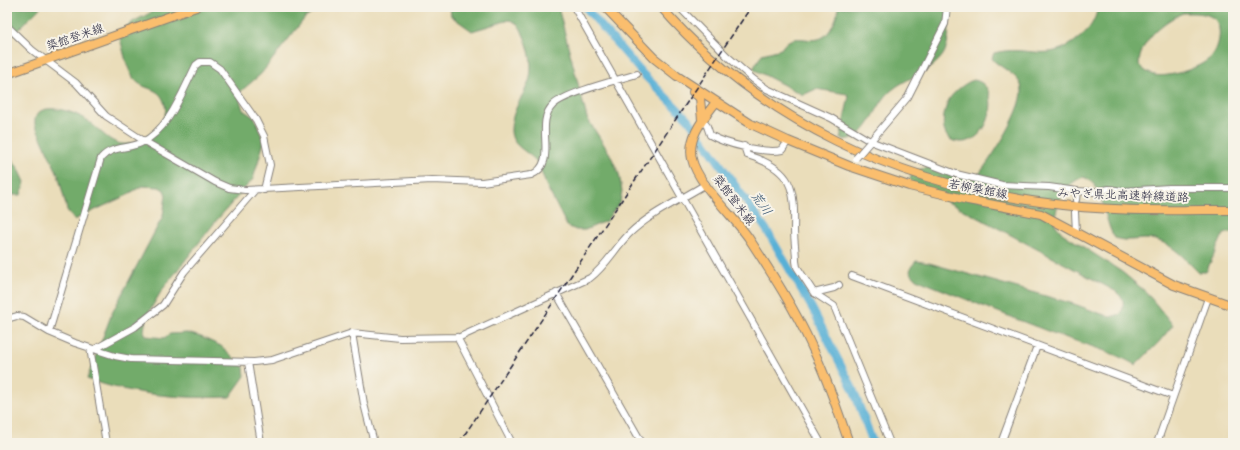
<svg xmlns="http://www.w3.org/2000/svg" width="1240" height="450" viewBox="0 0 1240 450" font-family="'Comic Neue','Klee One',sans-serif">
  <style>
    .forest { fill: #72ab6a; stroke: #4a6652; fill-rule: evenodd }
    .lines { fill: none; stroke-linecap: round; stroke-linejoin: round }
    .river { stroke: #59b0d6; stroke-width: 8 }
    .minor-casing { stroke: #86807a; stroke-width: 8 }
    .major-casing { stroke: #86807a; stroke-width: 10 }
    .minor { stroke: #fff; stroke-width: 6 }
    .major { stroke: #fabe6e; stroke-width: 8 }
    .rail { stroke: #22223b; stroke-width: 1.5; stroke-dasharray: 6 3; stroke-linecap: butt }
    .minor-bridge-casing { stroke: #86807a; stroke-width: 8; stroke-linecap: butt }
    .minor-bridge { stroke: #fff; stroke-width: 6 }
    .labels { text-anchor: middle; stroke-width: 4; stroke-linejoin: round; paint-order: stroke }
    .street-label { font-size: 12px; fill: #22223b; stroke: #f7f3e8 }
    .water-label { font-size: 13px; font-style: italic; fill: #355471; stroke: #f7f3e8 }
  </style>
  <rect width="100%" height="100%" fill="#f7f3e8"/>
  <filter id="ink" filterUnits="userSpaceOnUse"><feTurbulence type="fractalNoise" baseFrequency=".025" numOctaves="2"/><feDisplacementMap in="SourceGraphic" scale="8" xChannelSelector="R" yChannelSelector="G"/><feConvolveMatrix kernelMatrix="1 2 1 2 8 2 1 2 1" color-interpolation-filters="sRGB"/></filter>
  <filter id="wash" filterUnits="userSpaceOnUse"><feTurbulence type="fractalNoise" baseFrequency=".012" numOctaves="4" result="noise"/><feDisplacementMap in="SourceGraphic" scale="16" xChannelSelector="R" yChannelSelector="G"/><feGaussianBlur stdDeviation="0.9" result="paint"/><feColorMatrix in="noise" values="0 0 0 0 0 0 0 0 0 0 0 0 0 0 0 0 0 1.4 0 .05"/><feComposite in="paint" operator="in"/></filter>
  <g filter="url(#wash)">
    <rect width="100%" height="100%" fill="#eaddba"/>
    <path class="forest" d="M7,7H41L7,41Z
      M157,7H341L313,13L305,18L261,74L240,92L239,97L243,110L255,118L264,142L253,179L216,221L162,290L146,317L144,331L146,336L164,338L170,334L187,333L201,337L221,346L244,367L245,376L230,397C182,399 132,395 87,379L112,313L163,216L166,195L164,190L159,187L142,186L125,196L74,220L67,210L58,174L35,125C32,99 71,110 83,118C104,130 113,154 141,140C151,135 159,127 164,117C166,112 166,110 165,105C160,85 145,92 134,79C126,68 124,51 120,39C123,19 146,20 157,7Z
      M450,7H558L587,118L610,154L619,174L622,191L620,202L606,221L585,230H576L567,226C560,212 553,199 546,185C543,177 540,166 535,160C526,150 511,146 511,130C511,113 521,99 528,84C534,69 530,48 523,34C520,26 517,22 509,20L472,31L451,16Z
      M838,7H949C948,22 951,43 943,55C931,73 907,77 892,90C873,105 869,144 840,139L849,96L847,94L816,89L803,95L753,69L762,54L781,49C796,24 818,56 833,25C836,20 838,13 838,7Z
      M1098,7H1233V233H1227L1223,235L1206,272H1198C1183,257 1169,239 1146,239C1135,239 1126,242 1115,238C1103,222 1105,183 1083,177C1064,184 1055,205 1055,224L1062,233L1122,272L1146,292L1173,325L1158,343L1136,365C1109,350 1079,343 1050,332C1005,315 960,297 916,279L910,272L911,267L916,261L929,263L1074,304L1110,317L1121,314C1125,303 1124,298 1115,291L979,218L916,186L910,180L912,171L931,167L957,178L975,179C988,164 1029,104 1021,85C1017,75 1002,68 994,61L992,58L994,53C1028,44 1047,65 1079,38C1090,29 1095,21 1098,7ZM1183,13C1193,13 1205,12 1213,18C1224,26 1219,49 1211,57C1201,68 1165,80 1151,74C1146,72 1143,69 1139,65C1139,42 1163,21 1183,13Z
      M974,80C1005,85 990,151 954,141C938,136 943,110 950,98C955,91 966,82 974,80Z
      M7,153L19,169L25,182L21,195H7Z"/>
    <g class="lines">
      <path class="river" d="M585,7L643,74L689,120L766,229L812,308L853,389L873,443"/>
    </g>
  </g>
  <g filter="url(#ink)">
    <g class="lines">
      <g class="minor-casing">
        <path id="minor" d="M574,7L821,443
          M679,7L727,56L753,79L767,89L831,118L870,141L956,174L1002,185L1049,187L1077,191L1093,192L1109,189L1123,191L1169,188H1233
          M7,26L32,50L76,83L106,116L144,141L215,182L229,188L245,190L432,180L482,182L531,175C560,163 533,124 553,105C565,93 618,80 637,74
          M702,120L707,126L710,135C725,144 766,154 782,150L788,141
          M869,143L908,97L945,24L947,7
          M744,146L747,155C793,169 795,188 794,230C794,241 796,251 796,261L797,267L814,293
          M1076,200L1077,191
          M1075,212L1076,232
          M852,276L1173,396
          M839,285L834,288L814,293L834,306L890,443
          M556,293L642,443
          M7,319L17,316L24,317L49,332L75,343L115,356L131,359L254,362L272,360L352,333L400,338L460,337L590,278C606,266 615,248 629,234C649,214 682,199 706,184
          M49,332L101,158C111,146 128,149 141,143C170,129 182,92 196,65L200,62H210L220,69L256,120L264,136L270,165L264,190
          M352,333L364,404L374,443
          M457,337L512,443
          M90,348L106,443
          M95,349L135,327L163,305L184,272L255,190
          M248,362L261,443
          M1001,443L1037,346
          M1157,443L1208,298"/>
      </g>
      <g class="major-casing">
        <path id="major" d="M605,7L654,58L677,76L751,124L788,141L849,166L909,186L968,200L1041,214L1174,285L1233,306
          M661,7C760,121 899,184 1047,203C1108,212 1171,210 1233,210
          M7,74L196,7
          M693,92L700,98L702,120
          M716,102C704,118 687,137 692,159C697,183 733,216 748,237C771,272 795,309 812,347C827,378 838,411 849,443"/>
      </g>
      <use href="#minor" class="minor"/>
      <use href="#major" class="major"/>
      <path class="rail" d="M459,443L751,7"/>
      <g class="minor-bridge-casing">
        <path id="minor-bridge" d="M856,158L869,143"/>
      </g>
      <use href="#minor-bridge" class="minor-bridge"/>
    </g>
  </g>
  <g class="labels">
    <g class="street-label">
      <text transform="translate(75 37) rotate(-19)" y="4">築館登米線</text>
      <text transform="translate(978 189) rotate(11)" y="4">若柳築館線</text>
      <text transform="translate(1123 195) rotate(2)" y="4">みやぎ県北高速幹線道路</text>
      <text transform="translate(734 200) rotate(52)" y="4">築館登米線</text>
    </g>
    <g class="water-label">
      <text transform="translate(762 203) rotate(55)" y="5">荒川</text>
    </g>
  </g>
  <rect width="1240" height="450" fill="none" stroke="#f7f3e8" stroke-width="24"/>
</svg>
